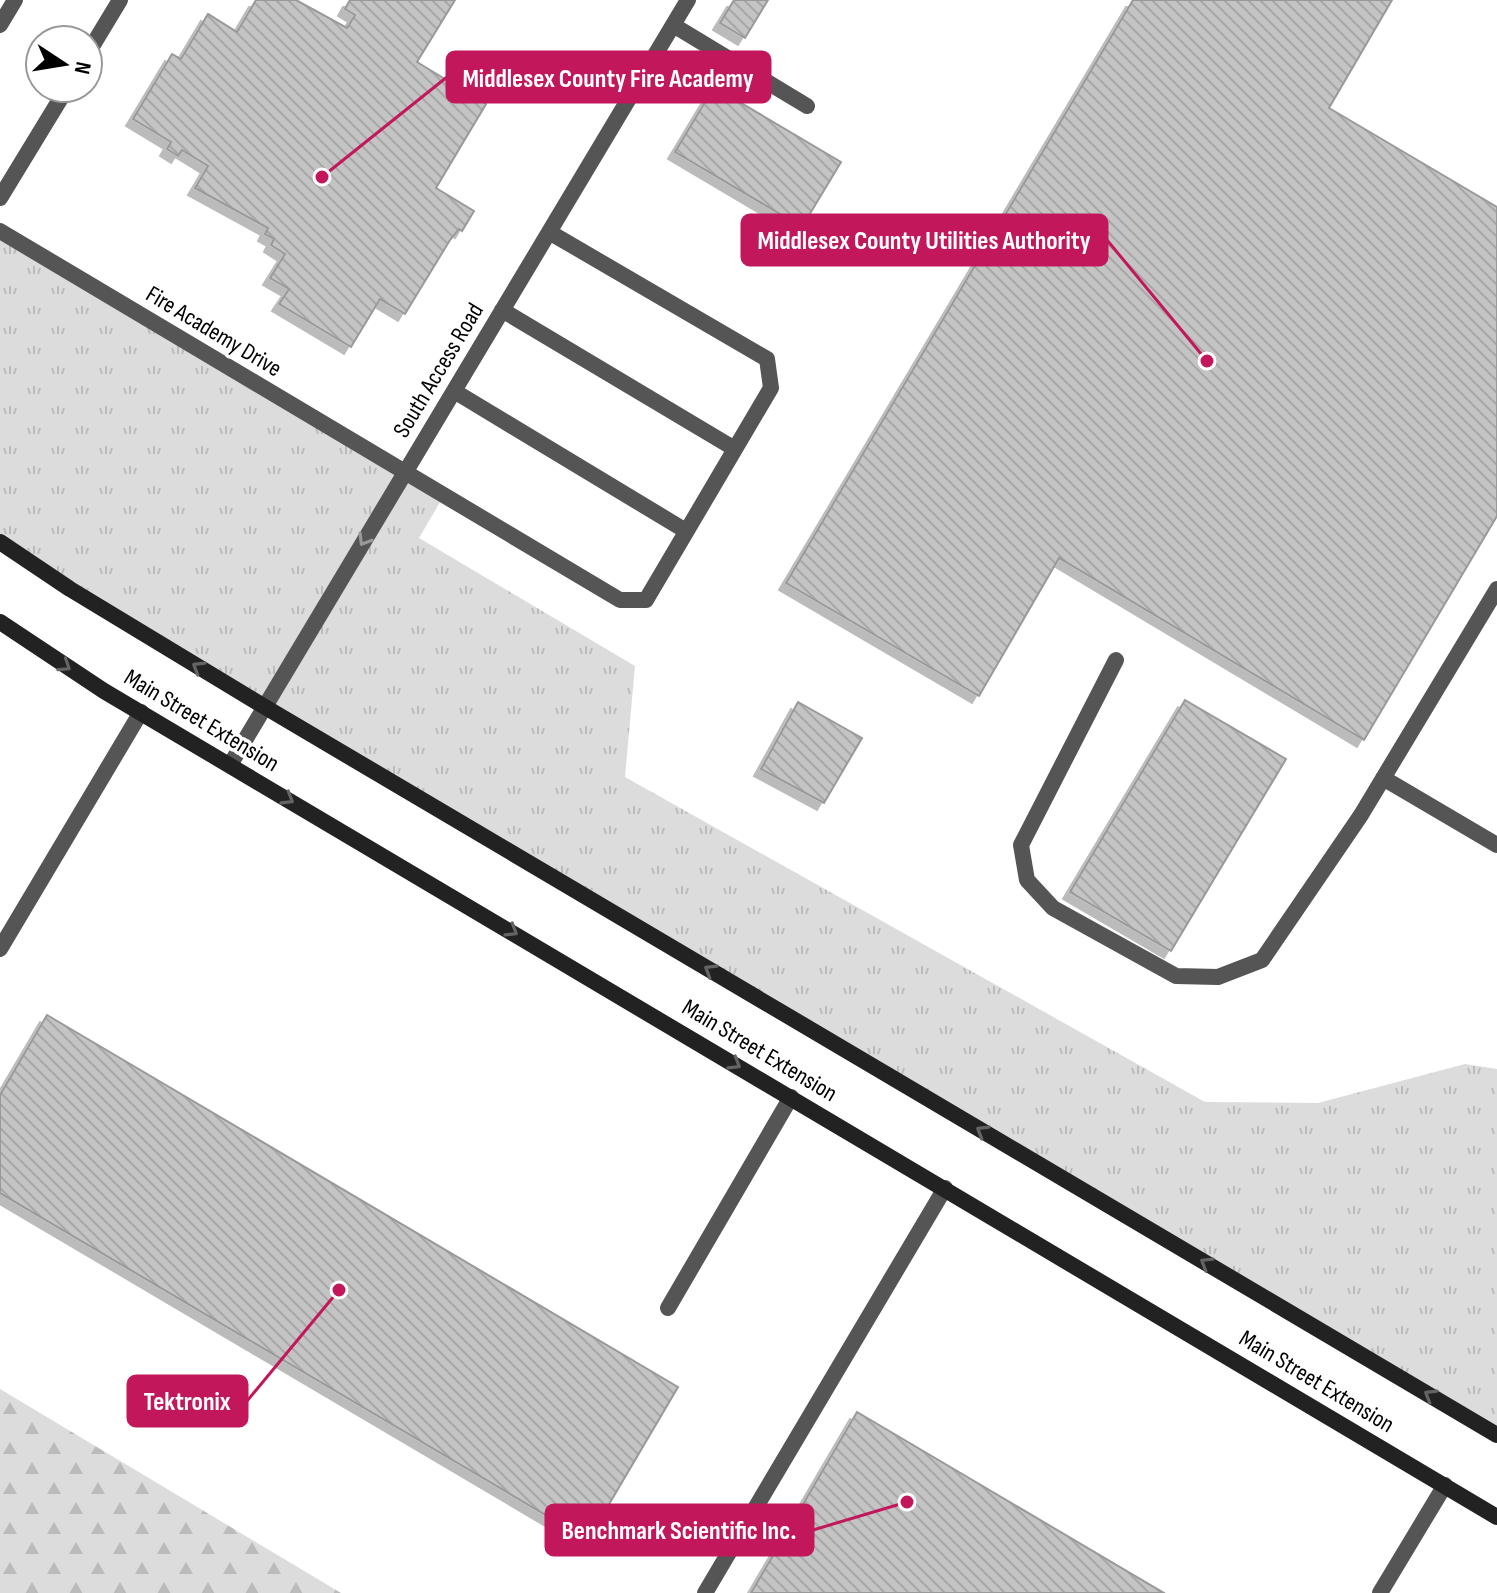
<svg xmlns="http://www.w3.org/2000/svg" width="1497" height="1593" viewBox="0 0 1497 1593" font-family="'Sofia Sans Condensed',sans-serif">
  <style>
    .grass { fill: url(#grass-tufts) }
    .forest { fill: url(#forest-firs) }
    .building { fill: url(#building-back-hatch); stroke: #999; stroke-width: 2; filter: url(#shadow) }
    .lines { fill: none; stroke-linecap: round; stroke-linejoin: round }
    .service { stroke: #555; stroke-width: 16 }
    .secondary { stroke: #222; stroke-width: 16 }
    .oneway { stroke: #999 }
    .oneway2 { stroke: #646464 }
    .labels { text-anchor: middle; stroke-width: 7; stroke-linejoin: round; paint-order: stroke }
    .street-label { font-size: 24px; fill: #000; stroke: #fff }
    .leader { fill: none; stroke: #c2185b; stroke-width: 3 }
    .callout-dot { fill: #c2185b; stroke: #fff; stroke-width: 3 }
    .callout { fill: #c2185b; stroke: #c2185b; stroke-width: 3 }
    .callout-label { font-size: 26px; text-anchor: middle; font-weight: bold; fill: #fff }
  </style>
  <defs>
    <pattern id="grass-tufts" width="24" height="20" patternUnits="userSpaceOnUse" patternTransform="scale(2)"><rect width="24" height="20" fill="#dcdcdc"/><path d="M3 7l-1-3M5 7V3M7 7l1-3M15 17l-1-3M17 17v-4M19 17l1-3" fill="none" stroke="#bbb"/></pattern>
    <pattern id="forest-firs" width="22" height="20" patternUnits="userSpaceOnUse" patternTransform="scale(2)"><rect width="22" height="20" fill="#dcdcdc"/><path d="M5 1l3.5 6h-7zM16 11l3.5 6h-7z" fill="#bbb"/></pattern>
    <pattern id="building-back-hatch" width="6" height="6" patternUnits="userSpaceOnUse" patternTransform="scale(2)"><rect width="6" height="6" fill="#c4c4c4"/><path d="M-1 5l2 2M0 0l6 6M5-1l2 2" fill="none" stroke="#a7a7a7"/></pattern>
    <filter id="shadow"><feDropShadow dx="-7" dy="7" stdDeviation="0" flood-color="#0004"/></filter>
  </defs>
  <rect width="100%" height="100%" fill="#fff"/>
  <path class="grass" d="M0,231L443,497L419,538L635,666L625,777L1205,1102L1318,1103L1465,1064L1497,1069V1435L0,542Z"/>
  <path class="forest" d="M0,1389L341,1593H0Z"/>
  <path class="building" d="M256,0H296L347,28L355,15L345,9L350,0H455L417,62L486,104L436,188L474,211L462,231L459,229L450,240L405,314L380,299L351,347L279,304L289,289L270,278L285,254L271,245L274,239L265,234L268,228L195,188L208,166L182,150L178,156L167,149L171,142L133,119L172,54L181,59L208,14L237,32Z
    M734,0H768L745,38L720,23Z
    M1133,0H1392L1329,108L1497,207V516L1364,740L1059,558L979,696L786,583Z
    M714,87L841,162L802,227L675,152Z
    M1185,700L1286,759L1171,951L1070,892Z
    M798,702L862,738L824,803L761,769Z
    M47,1015L678,1387L588,1540L0,1193V1095Z
    M857,1412L1164,1593H751Z"/>
  <g class="lines">
    <path class="service" d="M0,25L15,0
      M673,25L807,106
      M88,53L120,0
      M0,198L67,88
      M0,231L620,600H646L771,388L767,359L549,232
      M502,310L735,449
      M454,391L686,531
      M1116,660L1021,845L1027,880L1053,908L1176,976L1218,977L1262,960L1361,815L1497,589
      M230,765L688,0
      M1383,778L1497,845
      M0,949L141,712
      M668,1308L791,1097
      M705,1593L945,1188
      M1380,1593L1445,1485"/>
    <path class="secondary" d="M0,542L70,589L265,707L1497,1435
      M0,622L104,691L1497,1517"/>
  </g>
  <defs><path id="oneway-chevron" d="M-2-3.5L2.5 0L-2 3.5" fill="none" stroke-width="1.6" stroke-linecap="round" stroke-linejoin="round" transform="scale(2)"/></defs>
  <use class="oneway" href="#oneway-chevron" transform="translate(364 540) rotate(121)"/>
  <g class="oneway2">
    <use href="#oneway-chevron" transform="translate(65 666) rotate(33)"/>
    <use href="#oneway-chevron" transform="translate(198 667) rotate(-149)"/>
    <use href="#oneway-chevron" transform="translate(288 799) rotate(31)"/>
    <use href="#oneway-chevron" transform="translate(512 931) rotate(31)"/>
    <use href="#oneway-chevron" transform="translate(710 970) rotate(-149)"/>
    <use href="#oneway-chevron" transform="translate(735 1064) rotate(31)"/>
    <use href="#oneway-chevron" transform="translate(982 1131) rotate(-149)"/>
    <use href="#oneway-chevron" transform="translate(1206 1263) rotate(-149)"/>
    <use href="#oneway-chevron" transform="translate(1430 1395) rotate(-149)"/>
  </g>
  <g class="labels">
    <g class="street-label">
      <text transform="translate(214 331) rotate(31)" y="8">Fire Academy Drive</text>
      <text transform="translate(438 370) rotate(-59)" y="8">South Access Road</text>
      <text transform="translate(202 720) rotate(31)" y="8">Main Street Extension</text>
      <text transform="translate(760 1050) rotate(31)" y="8">Main Street Extension</text>
      <text transform="translate(1317 1381) rotate(31)" y="8">Main Street Extension</text>
    </g>
  </g>
  <path class="leader" d="M322 177L447 77M1207 361L1107 240M339 1290L247 1401M907 1502L813 1530"/>
  <g class="callout-dot">
    <circle cx="322" cy="177" r="8"/>
    <circle cx="1207" cy="361" r="8"/>
    <circle cx="339" cy="1290" r="8"/>
    <circle cx="907" cy="1502" r="8"/>
  </g>
  <g class="callout">
    <rect x="447" y="52" width="323" height="50" rx="8"/>
    <rect x="742" y="215" width="365" height="50" rx="8"/>
    <rect x="128" y="1376" width="119" height="50" rx="8"/>
    <rect x="546" y="1505" width="267" height="50" rx="8"/>
  </g>
  <g class="callout-label">
    <text x="608" y="87">Middlesex County Fire Academy</text>
    <text x="924" y="249">Middlesex County Utilities Authority</text>
    <text x="187" y="1410">Tektronix</text>
    <text x="679" y="1539">Benchmark Scientific Inc.</text>
  </g>
  <g transform="translate(64 64) rotate(102)"><circle r="38" fill="#ffffff" stroke="#999999" stroke-width="2"/>
  <path d="M0-6L14 30L0 20L-14 30Z" fill="#000000"/>
  <text y="-12" font-size="22" font-weight="bold" text-anchor="middle" fill="#000000">N</text>
  </g>
</svg>
